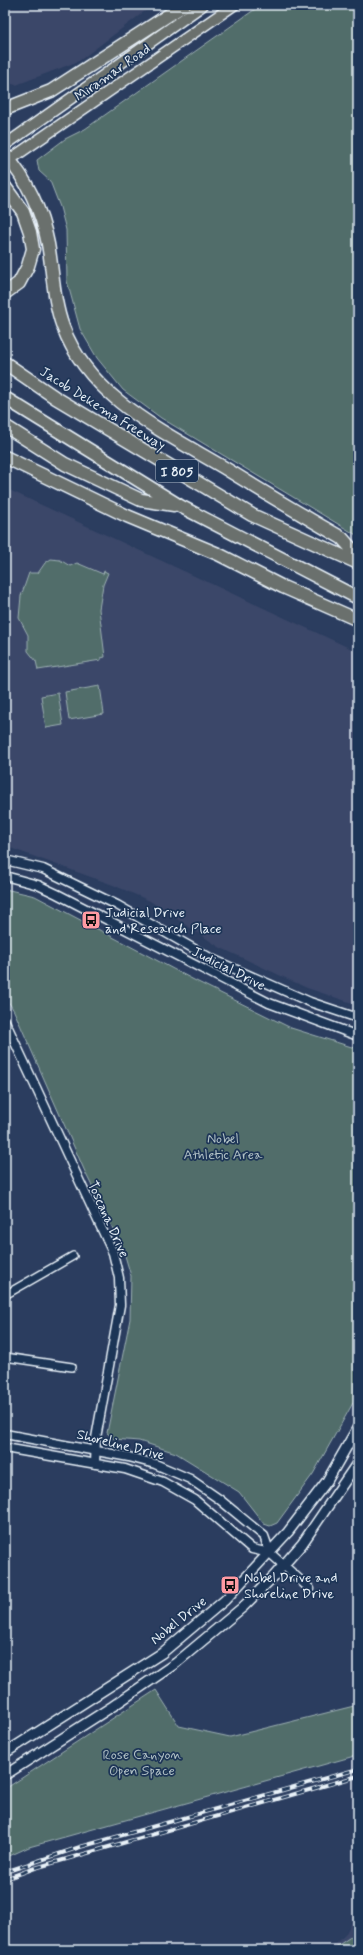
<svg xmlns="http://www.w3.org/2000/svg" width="363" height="1955" viewBox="0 0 363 1955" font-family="Mynerve,sans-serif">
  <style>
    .built { fill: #3b4769 }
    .green { fill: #516d6b; stroke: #9cafb2 }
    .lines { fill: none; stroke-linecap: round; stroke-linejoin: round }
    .minor-casing { stroke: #e8f1f8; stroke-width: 10 }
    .tertiary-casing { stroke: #e8f1f8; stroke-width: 11 }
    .secondary-casing { stroke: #e8f1f8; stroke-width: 12 }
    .primary-casing { stroke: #e8f1f8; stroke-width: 13 }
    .motorway-casing { stroke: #e8f1f8; stroke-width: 15 }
    .minor { stroke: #1d3557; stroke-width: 7 }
    .tertiary { stroke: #1d3557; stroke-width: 8 }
    .secondary { stroke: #1d3557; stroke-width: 9 }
    .primary { stroke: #6b706d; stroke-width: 10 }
    .motorway { stroke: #6b706d; stroke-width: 12 }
    .rail-casing { stroke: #e8f1f8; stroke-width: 4 }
    .rail { stroke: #1d3557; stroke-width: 2.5; stroke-dasharray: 8; stroke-linecap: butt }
    .labels { text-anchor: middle; stroke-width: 3.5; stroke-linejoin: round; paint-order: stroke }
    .shield { fill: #1d3557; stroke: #abb9c8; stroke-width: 1 }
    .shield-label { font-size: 13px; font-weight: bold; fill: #e8f1f8 }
    .street-label { font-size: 14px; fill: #e8f1f8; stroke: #1d3557 }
    .poi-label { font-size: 14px; fill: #e8f1f8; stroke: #1d3557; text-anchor: start }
    .park-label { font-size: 14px; fill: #b3c3c7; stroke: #1d3557 }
  </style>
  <rect width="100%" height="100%" fill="#2b3d5f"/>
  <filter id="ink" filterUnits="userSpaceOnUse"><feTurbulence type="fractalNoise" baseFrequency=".025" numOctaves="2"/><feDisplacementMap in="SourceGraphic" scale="8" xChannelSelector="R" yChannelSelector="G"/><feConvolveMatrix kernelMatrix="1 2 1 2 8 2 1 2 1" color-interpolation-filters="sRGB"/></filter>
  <g filter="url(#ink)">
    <path class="built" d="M5,5H153L79,61L16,85L5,82Z
      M5,488L358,652V1005L307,988L219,947L150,901L113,885L5,846Z
      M358,1911V1950H328L345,1935Z"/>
    <path class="green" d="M261,5H358V536L161,418L123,390L97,358L80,329L67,281L66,230L60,207L50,181L39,171L37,160L65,139L85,129Z
      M51,559L60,560L70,566L77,563L103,574L104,571L108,573L103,585L99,609L105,657L101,658V660L38,670L36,661L28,651V635L19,618L21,596L29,573H38L45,563Z
      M100,686L104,714L69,720L65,692Z
      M58,693L63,725L46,728L41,696Z
      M5,889L35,896L194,980L291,1028L358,1049V1394L313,1474L277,1523L270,1526L264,1524L239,1492L176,1453L139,1441L114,1439L107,1433L130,1319L131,1276L123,1249L86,1174L14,1011L5,996Z
      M156,1690L179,1726L230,1737L358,1705V1755L29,1847L5,1858V1789Z
      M358,1932V1950H331Z"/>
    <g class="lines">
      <g class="minor-casing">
        <path id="minor" d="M5,1295L73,1256
          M5,1357L72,1367"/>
      </g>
      <g class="tertiary-casing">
        <path id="tertiary" d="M5,860L43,869L117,905L212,959L310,1002L358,1018
          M5,876L38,885L57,894L269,1003L358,1036
          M5,1021L113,1253L119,1278L120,1305L96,1438L95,1464
          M5,1434L129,1457L155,1464L190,1479L219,1499L264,1536L270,1553L310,1589
          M5,1448L125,1469L163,1482L195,1500L252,1549L270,1553"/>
      </g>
      <g class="secondary-casing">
        <path id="secondary" d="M5,1753L162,1653L225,1600L288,1532L327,1481L358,1427
          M5,1775L113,1706L176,1663L243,1607L274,1576L302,1544L358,1462"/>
      </g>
      <g class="primary-casing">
        <path id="primary" d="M5,145L203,5
          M5,163L234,5"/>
      </g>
      <g class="motorway-casing">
        <path id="motorway" d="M5,109L51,91L184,5
          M5,155C27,179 42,212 48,244C53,271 53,300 63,327C89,397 162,431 223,467C262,491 302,515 342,538L358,556
          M5,187L23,212L30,232L33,249L28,266L19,283L5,293
          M5,363L56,398L252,515L358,563
          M5,398L180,506L358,598
          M5,426L65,464L141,500L174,505
          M5,457L127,516L218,554L283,587L358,620"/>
      </g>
      <use href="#minor" class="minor"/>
      <use href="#tertiary" class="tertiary"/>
      <use href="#secondary" class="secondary"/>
      <use href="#primary" class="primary"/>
      <use href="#motorway" class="motorway"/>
      <g class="rail-casing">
        <path id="rail" d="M5,1872L80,1847L358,1769
          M5,1879L35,1868L358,1776"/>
      </g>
      <use href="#rail" class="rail"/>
    </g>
  </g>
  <defs>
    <g id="bus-square" transform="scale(1)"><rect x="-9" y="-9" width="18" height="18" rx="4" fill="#ff9aa2" stroke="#1d3557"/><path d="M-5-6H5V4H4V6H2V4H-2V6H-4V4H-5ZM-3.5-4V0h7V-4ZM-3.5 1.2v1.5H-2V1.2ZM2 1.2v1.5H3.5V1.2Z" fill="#111"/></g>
  </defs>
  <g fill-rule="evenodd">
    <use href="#bus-square" x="91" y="920"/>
    <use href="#bus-square" x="230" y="1585"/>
  </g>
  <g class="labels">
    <rect class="shield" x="156" y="460" width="42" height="22" rx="3"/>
    <g class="shield-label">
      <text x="177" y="476">I 805</text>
    </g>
    <g class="street-label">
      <text transform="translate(112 72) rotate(-35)" y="5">Miramar Road</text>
      <text transform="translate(103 408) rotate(32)" y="5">Jacob Dekema Freeway</text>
      <text transform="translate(229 968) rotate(27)" y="5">Judicial Drive</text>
      <text transform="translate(109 1219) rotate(66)" y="5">Toscana Drive</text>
      <text transform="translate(121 1444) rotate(14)" y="5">Shoreline Drive</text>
      <text transform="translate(178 1620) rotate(-39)" y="5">Nobel Drive</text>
    </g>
    <g class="poi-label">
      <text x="105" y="917">Judicial Drive<tspan x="105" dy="16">and Research Place</tspan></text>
      <text x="244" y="1582">Nobel Drive and<tspan x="244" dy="16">Shoreline Drive</tspan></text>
    </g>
    <g class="park-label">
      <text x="223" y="1143">Nobel<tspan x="223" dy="16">Athletic Area</tspan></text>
      <text x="142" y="1759">Rose Canyon<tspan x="142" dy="16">Open Space</tspan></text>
    </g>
  </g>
  <rect width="363" height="1955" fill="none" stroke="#1d3557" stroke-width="20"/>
  <rect x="10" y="10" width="343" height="1935" fill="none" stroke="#e8f1f8" stroke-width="1.5" filter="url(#ink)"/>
</svg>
